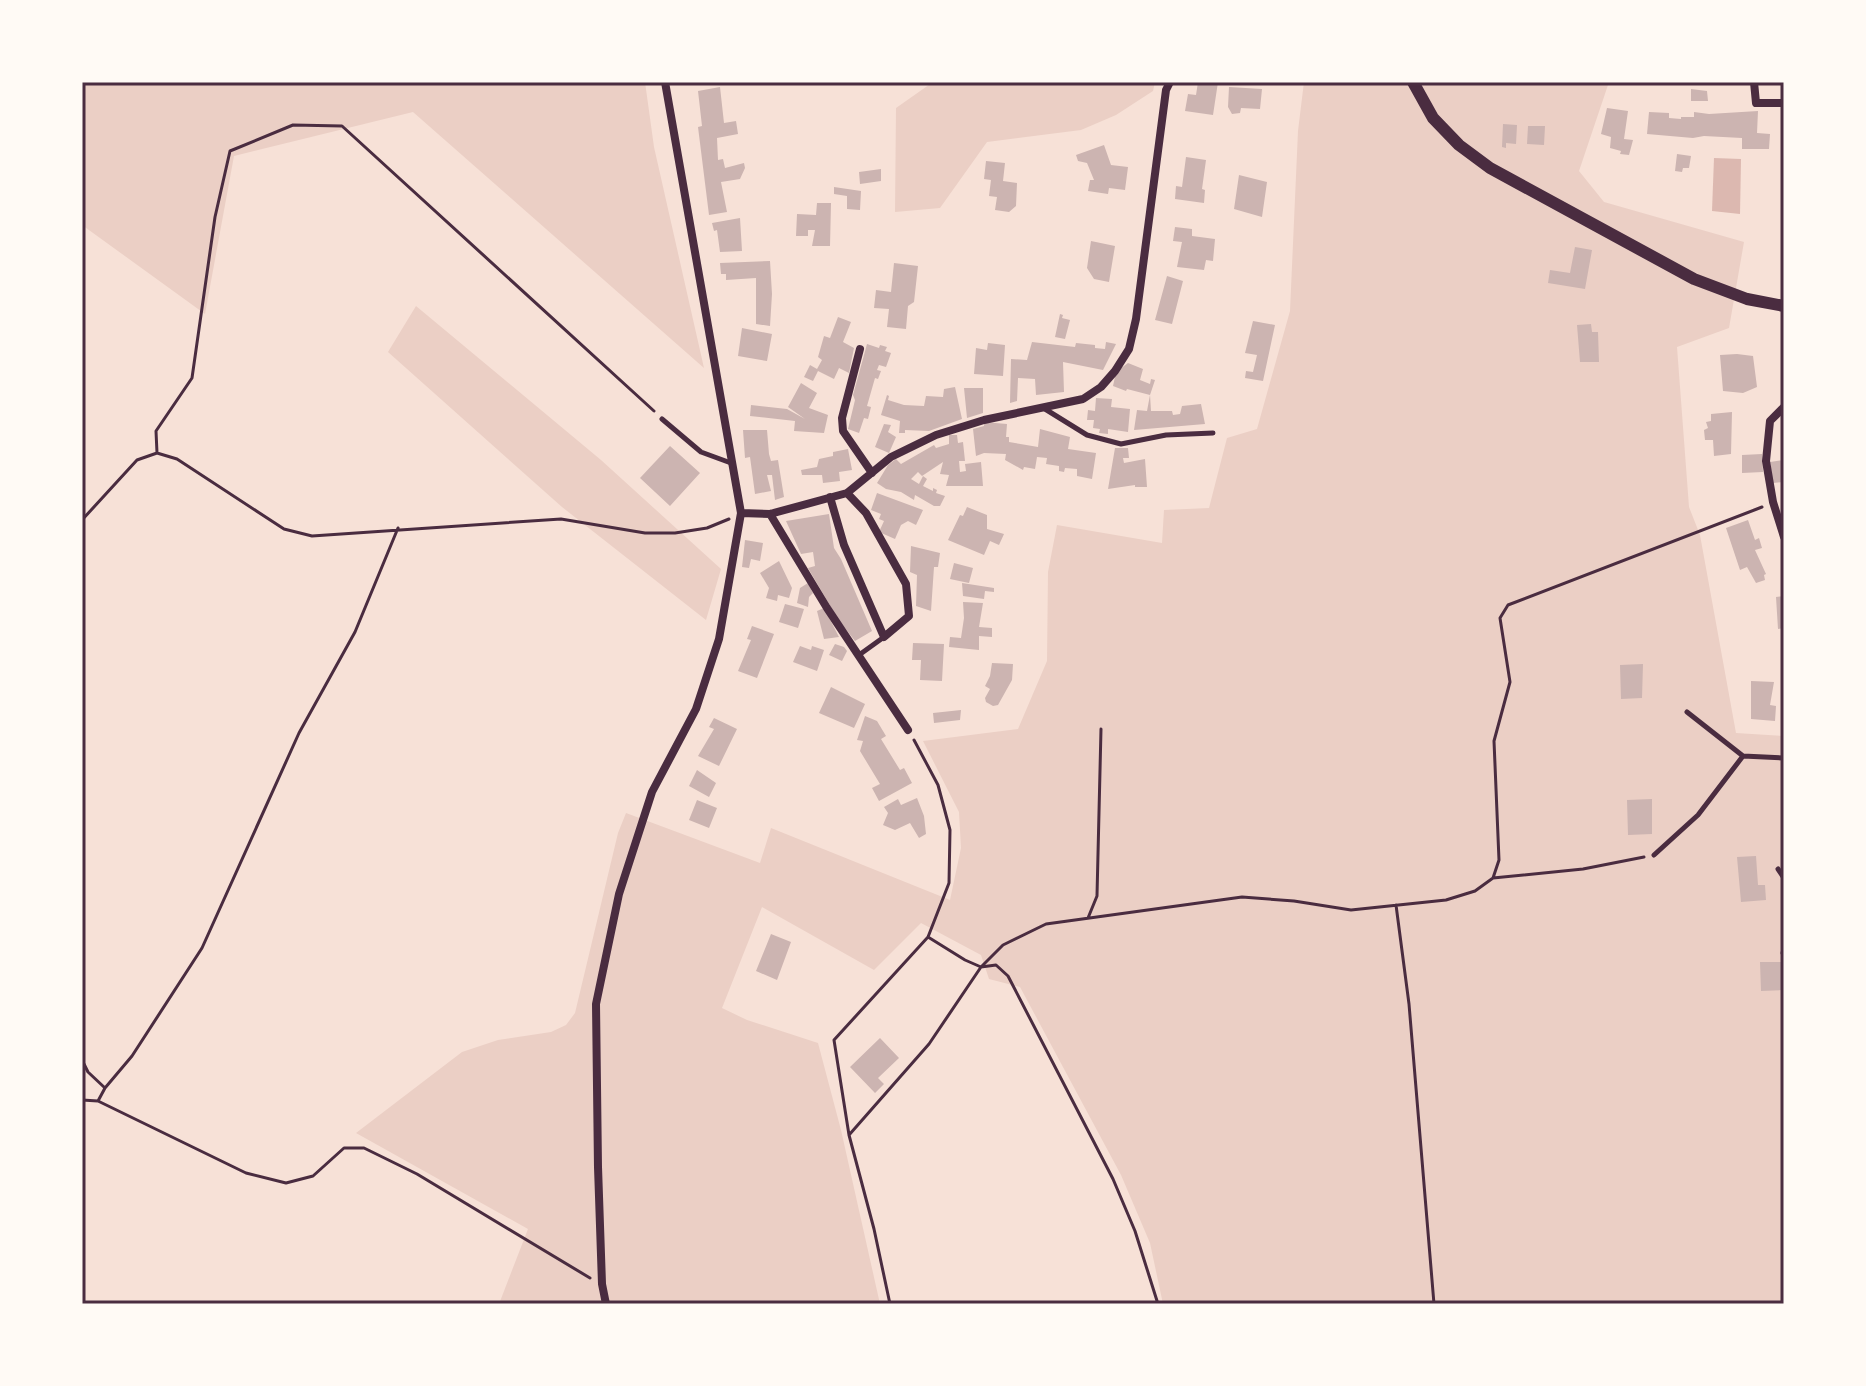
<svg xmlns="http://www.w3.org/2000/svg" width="1866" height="1386" viewBox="0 0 1866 1386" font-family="'DejaVu Sans',sans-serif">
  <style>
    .green { fill: #ebcfc5 }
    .water { fill: #dcb8b0 }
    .building { fill: #ccb4b1 }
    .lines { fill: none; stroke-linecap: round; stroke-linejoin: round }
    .path { stroke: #4a2c40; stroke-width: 3 }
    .service { stroke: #4a2c40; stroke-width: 5 }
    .minor { stroke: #4a2c40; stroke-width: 8 }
    .tertiary { stroke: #4a2c40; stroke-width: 12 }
    .neatline { fill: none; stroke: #4a2c40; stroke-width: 3 }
  </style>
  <rect width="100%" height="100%" fill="#f7e1d7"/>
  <path class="green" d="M82,82H645L654,147L704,368L413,112L234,156L205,314L82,225Z
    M933,82H1155L1153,91L1116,115L1081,130L987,142L940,208L895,212L896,108Z
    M1304,82H1609L1579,171L1604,202L1744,242L1729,328L1677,347L1689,507L1700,535L1736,733L1784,736V1304H1163L1150,1243L1121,1175L1020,987L989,979L981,955L921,923L874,970L762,907L722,1008L747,1020L818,1043L841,1130L880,1304H499L528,1229L356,1133L462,1052L498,1040L551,1032L566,1025L575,1013L618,833L626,813L760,863L771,828L950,900L961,848L959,812L923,741L1018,729L1047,661L1048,572L1057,525L1162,543L1164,510L1209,508L1227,438L1257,429L1290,311L1298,131Z
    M416,306L601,460L721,569L706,620L562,507L388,352Z"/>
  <path class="water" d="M1714,158L1741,159L1740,214L1712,211Z"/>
  <path class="building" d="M1198,82H1218L1213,115L1185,111L1188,94L1196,95Z
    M720,87L724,123L736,121L738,134L717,138L718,160L723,159L725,168L744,163L745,168L740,179L721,182L727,212L709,215L698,127L702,126L698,91Z
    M1229,87L1262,89L1260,109L1241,108L1240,113L1232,114L1228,107Z
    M1691,89L1707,91L1708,101H1691Z
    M1607,108L1628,111L1624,139L1633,140L1629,155L1620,154L1621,151L1610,148L1611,137L1601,134Z
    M1758,111L1757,133L1770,134L1769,149H1742V138L1704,136L1693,138L1647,134L1649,112L1669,113V118L1681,119V117H1694V112L1709,114Z
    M1503,124L1517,125L1516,144L1506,143V148L1502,147Z
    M1528,126H1545L1544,145L1527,144Z
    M1104,145L1111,165L1128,167L1125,190L1109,188L1108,194L1088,191L1090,180H1094L1087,163L1078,161L1076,155Z
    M1677,154L1691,156L1689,168H1683L1682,172L1675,171Z
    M1186,157L1206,160L1202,189L1205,190L1204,203L1175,199L1176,186L1182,187Z
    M986,161L1005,163L1003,181L1017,183L1016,206L1009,212L995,210L997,197L989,196L991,180L984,179Z
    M881,169V181L860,184L859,172Z
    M1239,175L1267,182L1262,217L1234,209Z
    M834,187L861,191L860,210L847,209V196L834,194Z
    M817,203H831L830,246H812L815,230H808V236H796L797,214L816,215Z
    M740,218L742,251L720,252L717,230L714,231L712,223Z
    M1175,227L1192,229V236L1215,239L1213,261L1206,260L1204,270L1177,267L1182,242L1173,241Z
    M1091,241L1115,246L1109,282L1094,279L1087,268Z
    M1575,247L1592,250L1585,289L1548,283L1550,270L1570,273Z
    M770,261L772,294L770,326L756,324V278L726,280V274H721L720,263Z
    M894,263L918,266L914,302L908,306L906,329L887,327L889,309L874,308L876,290L891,292Z
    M1167,276L1183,281L1172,324L1155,320Z
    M1060,314L1063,315L1062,318L1070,320L1065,339L1055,337Z
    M838,317L851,322L843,342L854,348L849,373L839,368L834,379L818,371L813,381L804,377L810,365L817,369L822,360L818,357L824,336L830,338Z
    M1253,321L1275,325L1263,381L1245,378L1246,371L1253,372L1257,355L1245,353Z
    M1591,324L1592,332H1598L1599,362H1580L1577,325Z
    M742,328L772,334L767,361L738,356Z
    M1032,342L1075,347L1076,343L1095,345V348L1105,349L1106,342L1116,344L1103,370L1063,362L1064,392L1036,395L1035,379L1018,378L1017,401L1010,403L1011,359L1027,360Z
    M988,343L1005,345L1003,376L974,374L976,348L987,350Z
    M867,344L879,348L880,345L887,347L885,351L891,353L886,367L879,365L877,370L881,371L878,379L875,378L867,406L871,407L868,419L864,418L859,433L848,429L855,400L853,395Z
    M1737,354L1753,356L1757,387L1743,393L1723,391L1720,355Z
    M1128,363L1143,369L1140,380L1150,384L1151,379L1155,380L1150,395L1151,411H1172L1173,415L1180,414L1182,406L1201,404L1205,424L1134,430L1137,410L1147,411L1150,395L1127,389L1126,391L1113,386L1116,372Z
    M801,383L817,393L809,408L828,415L824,433L794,431L795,421L750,416L751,405L787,409L805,419L788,407Z
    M955,387L962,419L929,431L905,430V433H899L900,421L881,415L887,395L889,396L888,400L904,405L924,406L926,396L943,397L944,389Z
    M964,388H983V413L967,418Z
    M1096,398L1112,399L1111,407L1130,409L1128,432L1108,429V434L1099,433L1100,429L1093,428L1094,420H1087L1088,410L1095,411Z
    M1732,412L1731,454L1714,456L1713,440H1705L1704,430L1708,428L1706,422L1711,421V414Z
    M984,422L1007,424L1006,437H1009V442L1038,447L1040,429L1070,437L1068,449L1096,453L1092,479L1077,476V469L1065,468L1064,472L1059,471V466L1046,464L1047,458L1037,457L1035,469L1024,467L1023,470L1005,460L1006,454L984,453L976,456L973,429L984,426Z
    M884,424L891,425L888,432L896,437L889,453L875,447Z
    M743,430H767L769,454L771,461L778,460L784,497L775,500L772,475H767L771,491L755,494L750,457L745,458Z
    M949,435H957L958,443L963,442L965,461H959L960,472L966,471L965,464L981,462L983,486H946L949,475L940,474L943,462L922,476L918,472L911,479L919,484L923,476L927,479L923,486L933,491V488L937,490L936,493L945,496L940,506H934L915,495L914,500L901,492L886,489L877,483L888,465L896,459L901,464L934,445L936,448L949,444Z
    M670,446L700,473L670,506L640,478Z
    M1115,448H1128L1129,458H1123L1124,463L1145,459L1147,487H1135V485L1108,489Z
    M848,449L852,470L839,472L840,481L823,483L822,475H802L801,470L817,467L819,459L833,456V452Z
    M1762,454L1763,472L1742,473V455Z
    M1784,460V482L1773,483L1770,462Z
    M877,493L923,510L916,525L908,521L901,525L895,539L879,532L884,521L879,519L881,514L871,510Z
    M967,507L987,515V529L1004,534L999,545L990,541L984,555L948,540L960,515L963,516Z
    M829,514L834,548L841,559L872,631L855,641L838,619L808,568L815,566L813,552L801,554L786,521Z
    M1748,520L1755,540L1759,538L1762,548L1755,550L1766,574L1764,575L1765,580L1756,583L1747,567L1740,570L1726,528Z
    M745,540L763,543L760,561L751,559L749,568L742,567Z
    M911,546L940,553L938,567H934L931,611L916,606L917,575L910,572Z
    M779,561L792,588L789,598L778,595L777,601L766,598L769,588L760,573Z
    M954,563L973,568L969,583L950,579Z
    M808,583L813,593L809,597L808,607L797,603L800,588Z
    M962,583L994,588V592L985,591L984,599L963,596Z
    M1784,596V628L1778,629L1776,597Z
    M963,602L983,603L979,627L992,628V637L979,636V650L949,647L950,637L961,638L964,618Z
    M785,604L804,609L798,628L779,622Z
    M824,608L839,637L824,639L817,611Z
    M752,626L774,634L757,678L738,671L751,640L747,639Z
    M913,643L944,644L942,681L920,680L921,660H912Z
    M835,644L844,647L847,651L842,661L829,655Z
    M800,646L811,650L812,646L824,650L817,671L793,662Z
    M992,663L1013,664L1012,680L998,705L993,706L986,702L985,698L990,689L985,686L990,676Z
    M1643,664L1642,698L1621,699L1620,665Z
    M1751,681L1774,682L1770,705L1776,706L1775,721L1751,719Z
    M831,687L865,704L854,728L819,713Z
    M961,710L960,720L934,723L933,713Z
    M865,716L877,721L886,736L881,739L900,770L904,768L912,783L879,801L872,788L880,784L860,751L863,741L857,740Z
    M714,718L737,729L719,766L698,756L714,729L709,727Z
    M697,770L716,783L709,797L689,786Z
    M917,798L924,816L926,834L919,838L910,823L895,830L883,825L888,813L884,807L898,799L901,805Z
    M1652,799V834L1628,835L1627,800Z
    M697,800L717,808L709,828L689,820Z
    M1756,856L1758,885H1765L1766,900L1741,902L1737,857Z
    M771,934L791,942L777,980L756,971Z
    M1760,962H1782L1783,990L1761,991Z
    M880,1038L899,1058L878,1078L884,1084L875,1093L850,1067Z"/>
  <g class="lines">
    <path class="path" d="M157,453L156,431L192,378L215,217L230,151L293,125L342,126L654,411
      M82,520L137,460L157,453L177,459L284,529L312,536L561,519L645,533H675L707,528L729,519
      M1493,878L1499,860L1494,741L1510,682L1500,618L1508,605L1762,507
      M1396,905L1409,1004L1434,1304
      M1088,918L1097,896L1101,729
      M928,937L965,960L981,967L1003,945L1046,924L1242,897L1294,901L1351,910L1446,900L1475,891L1493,878L1583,869L1644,857
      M82,1060L88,1072L105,1088
      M82,1100L98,1101L246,1173L286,1183L313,1176L344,1148H364L417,1174L590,1278
      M98,1101L105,1088L132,1056L202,948L299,733L355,632L398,528
      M849,1135L929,1044L981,967L996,965L1008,976L1113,1179L1135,1231L1158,1304
      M890,1304L874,1229L849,1135L834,1040L928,937L949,883L950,830L938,785L914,740"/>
    <path class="service" d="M1045,409L1087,435L1121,444L1166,435L1213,433
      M662,419L701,452L731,463
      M859,655L884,637
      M1687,712L1743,756L1784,758
      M1654,855L1698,815L1743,756
      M1778,869L1784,878
      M1783,953L1784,949"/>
    <path class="minor" d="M1754,82L1756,103H1784
      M860,349L842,418L843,431L872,473
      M1784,407L1770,421L1766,461L1773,502L1784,537
      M830,497L844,545L884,637L909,616L906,584L866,513L847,493
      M741,513L770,514L847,493L891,457L936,435L984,420L1083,399L1101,387L1115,371L1129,349L1136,319L1166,90L1170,82
      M770,514L827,608L908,730
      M606,1304L602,1284L598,1167L596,1004L619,894L652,792L696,709L719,639L741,513L665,82"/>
    <path class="tertiary" d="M1413,82L1433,118L1459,145L1490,168L1694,279L1747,299L1784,306"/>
  </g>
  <rect width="1866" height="1386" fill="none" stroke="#fffaf5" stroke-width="168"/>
  <rect x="84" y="84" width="1698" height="1218" class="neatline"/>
</svg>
